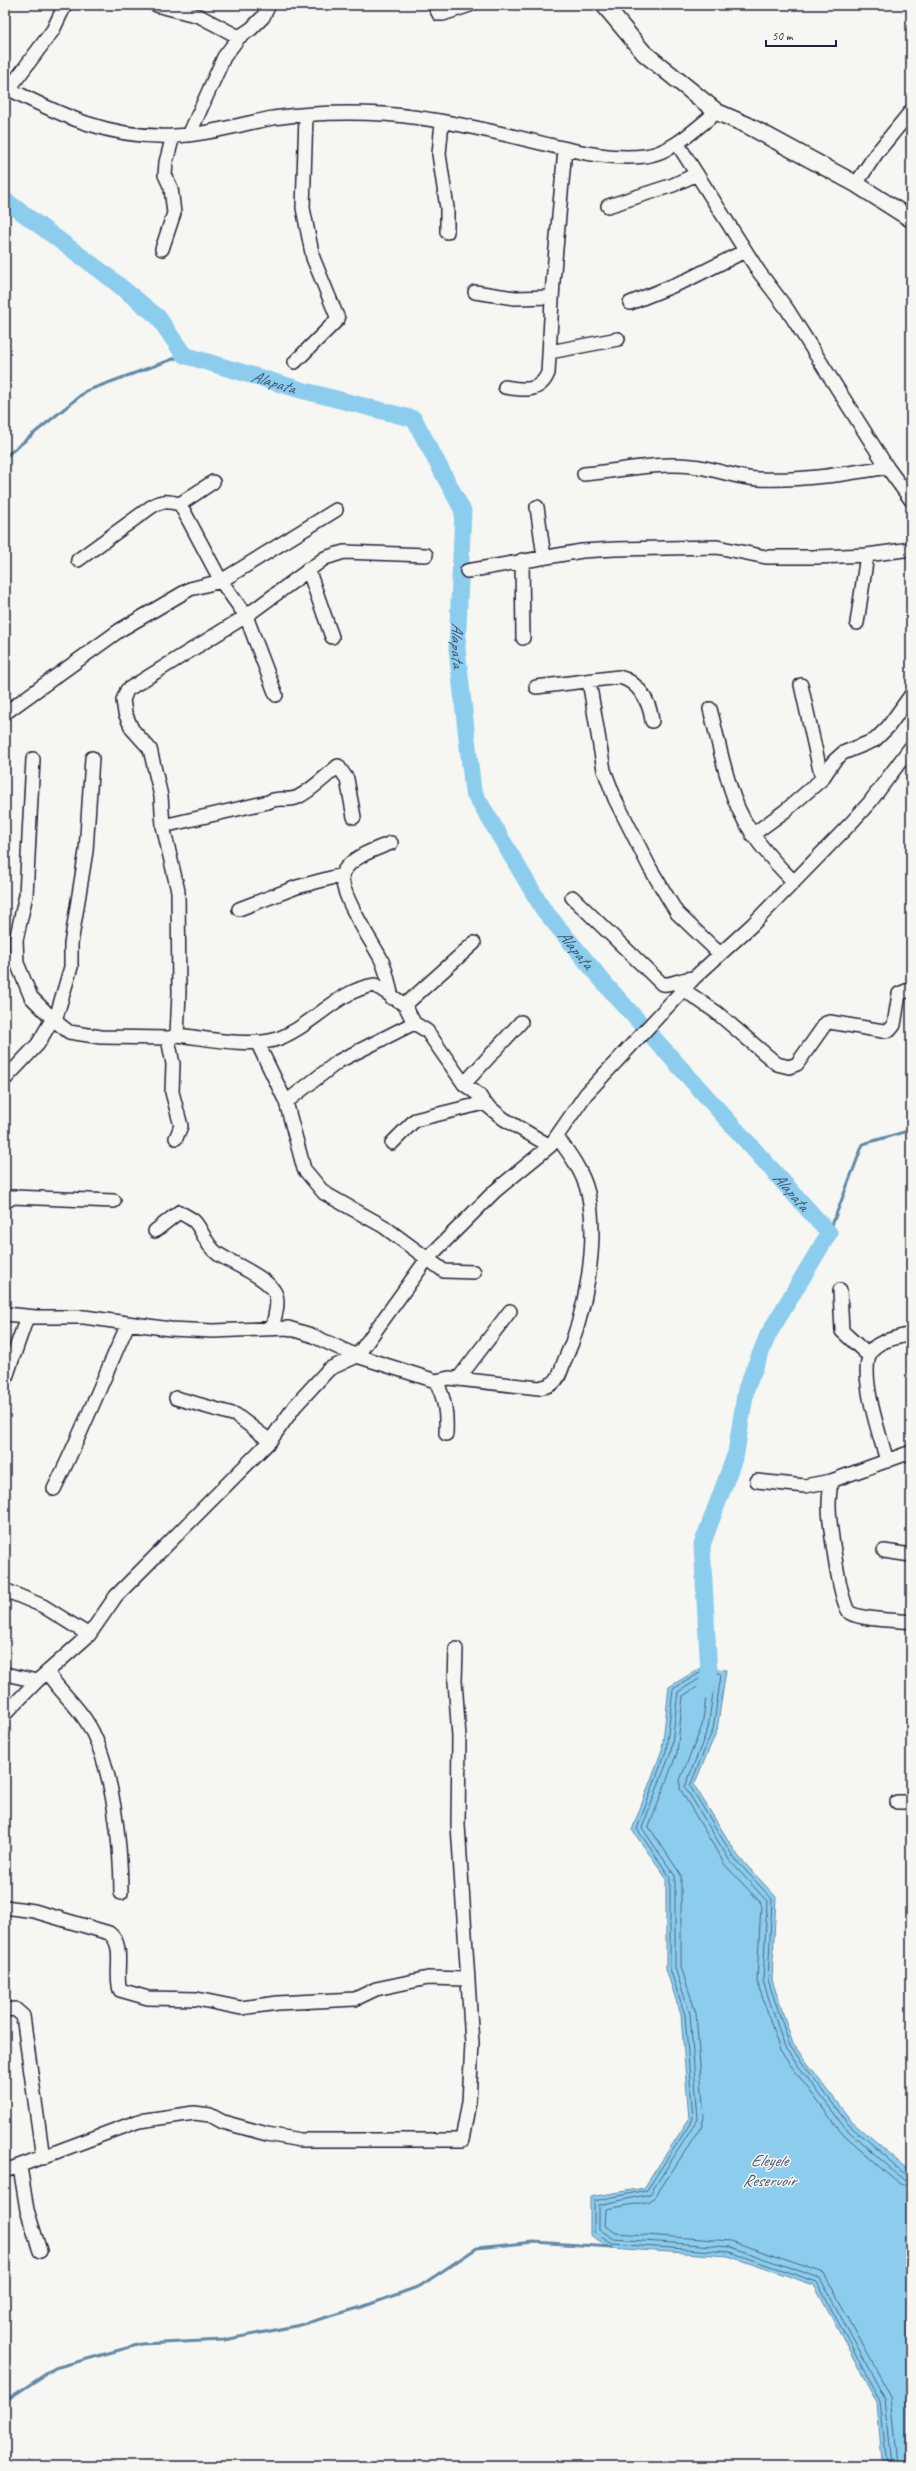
<svg xmlns="http://www.w3.org/2000/svg" width="916" height="2471" viewBox="0 0 916 2471" font-family="Caveat,sans-serif">
  <style>
    .water { fill: #8ccded; stroke: #6289a6 }
    .lines { fill: none; stroke-linecap: round; stroke-linejoin: round }
    .shore { stroke: #4c6682; stroke-width: 1 }
    .stream { stroke: #6289a6; stroke-width: 3 }
    .river { stroke: #8ccded; stroke-width: 17 }
    .minor-casing { stroke: #22223b; stroke-width: 16 }
    .major-casing { stroke: #22223b; stroke-width: 19 }
    .minor { stroke: #f6f6f2; stroke-width: 13 }
    .major { stroke: #f6f6f2; stroke-width: 16 }
    .labels { text-anchor: middle; stroke-width: 3; stroke-linejoin: round; paint-order: stroke }
    .water-label { font-size: 17px; font-style: italic; fill: #425570; stroke: #f6f6f2 }
  </style>
  <rect width="100%" height="100%" fill="#f6f6f2"/>
  <filter id="ink" filterUnits="userSpaceOnUse"><feTurbulence type="fractalNoise" baseFrequency=".025" numOctaves="2"/><feDisplacementMap in="SourceGraphic" scale="8" xChannelSelector="R" yChannelSelector="G"/><feConvolveMatrix kernelMatrix="1 2 1 2 8 2 1 2 1" color-interpolation-filters="sRGB"/></filter>
  <g filter="url(#ink)">
    <path class="water" d="M702,1667L726,1670L717,1730L694,1785L738,1856L776,1897L772,1980L793,2044L852,2122L907,2169L911,2175V2466H884L882,2462L877,2402L814,2285L728,2256L611,2248L590,2235V2197L644,2188L689,2119L681,2015L666,1969V1877L632,1830L662,1750L669,1687Z"/>
    <g class="lines">
      <path class="shore" d="M887,2466L880,2401L817,2282L729,2252L612,2244L594,2232V2201L647,2190L693,2119L685,2015L670,1969V1877L637,1829L666,1751L673,1689L703,1671L719,1673L721,1675L713,1729L690,1786L734,1858L772,1899L768,1980L790,2046L848,2124L907,2176L911,2177
        M892,2466L885,2399L820,2278L730,2247L614,2239L599,2229V2205L650,2194L698,2119L690,2014L675,1968V1876L642,1828L671,1752L678,1692L704,1676L715,1679L708,1728L685,1787L730,1861L767,1901L763,1981L785,2048L845,2128L904,2180L911,2182
        M898,2466L891,2397L824,2273L731,2241L616,2233L605,2226L606,2209L647,2202L655,2197L701,2127L704,2118L696,2013L681,1967V1875L649,1827L677,1753L683,1696L705,1682L708,1684L702,1726L680,1780V1789L725,1865L761,1903L757,1981L780,2051L840,2131L900,2184L911,2188"/>
      <path class="stream" d="M5,457L86,391L184,355
        M829,1233L863,1144L911,1130
        M5,2401L55,2368L141,2344L224,2340L296,2326L362,2307L420,2286L477,2248L533,2242L612,2247"/>
      <path class="river" id="s1" d="M5,200L105,274L158,317L184,355L301,390L414,419L463,511L457,649L473,791L543,909L606,985L829,1233L768,1335L746,1389L736,1453L702,1545L709,1674L705,1691"/>
      <g class="minor-casing">
        <path id="minor" d="M156,5L199,16L239,37
          M434,5L439,14H443L470,5
          M5,87C61,115 109,139 174,136C207,135 240,124 273,118C309,113 348,112 384,114C439,118 496,132 549,145C579,152 613,160 645,156C672,153 696,128 717,112
          M9,89L53,30L65,5
          M442,122L439,154L447,208V232
          M189,135L224,57L239,37L251,29L263,17L269,5
          M677,143L759,272L787,309L887,467L911,500
          M856,184L876,154L911,111
          M608,206L673,185L697,174
          M162,249L174,213L171,188L165,175L166,162L173,136
          M475,292L515,298L552,297
          M630,303L687,280L745,251
          M550,352L618,339
          M295,362L338,319L313,258L303,208L306,116
          M505,387C523,390 540,393 548,373L553,282L565,149
          M584,474C619,471 656,462 692,466C714,468 735,478 758,479C801,481 845,474 887,467
          M180,504L213,482
          M537,507L544,557
          M78,560L151,507C162,500 168,501 180,504L221,581L336,510
          M522,560L523,638
          M308,569L332,637
          M467,571L582,551L615,549L717,547L766,557H817L867,555L911,549
          M857,623L867,555
          M589,681L604,770L615,799L650,868L677,913L720,954
          M801,685L822,779
          M536,687L619,677C638,681 650,702 652,721
          M710,709C718,738 723,769 734,798C746,831 769,857 794,882
          M5,713L120,630L190,589L221,581L246,616L276,695
          M163,826L268,802C280,796 288,802 298,797C312,790 326,776 338,766L347,779L354,817
          M752,835L785,811L822,779L834,761L843,753L875,740L888,727L911,695
          M391,843C376,849 353,856 344,871C334,887 373,943 381,959C387,971 389,985 392,998
          M572,897L662,984C671,986 682,978 694,978
          M239,909L297,887L342,875
          M5,956L17,963L31,997L55,1021L69,1032L101,1037L170,1038L177,1035C205,1038 247,1047 274,1040C310,1029 337,990 375,985L405,1005L414,1023L427,1031L464,1084L479,1095L484,1103L504,1119L550,1146L557,1137C570,1154 583,1172 588,1193C599,1243 585,1316 564,1362C562,1368 559,1379 553,1383C549,1386 543,1387 539,1388L449,1378L436,1381L357,1356L311,1335L288,1328L213,1331L170,1329L84,1317H27L5,1380
          M17,963L16,940L26,895L33,759
          M684,990L716,1012L777,1064L789,1067L797,1064L826,1023L830,1022L883,1031L890,1030L894,1025L899,994L911,989
          M405,1005L474,943
          M55,1021L71,967V944L86,851L92,758
          M177,1035L179,993L178,891L163,826L161,796L150,749L132,729L125,713L123,700L127,690L246,616L325,558L344,552L426,555
          M170,1038L168,1039L173,1064L172,1092L181,1126L176,1138
          M257,1042L286,1102L304,1169L324,1193L383,1226L444,1271L474,1272
          M5,1079L38,1044L50,1023L55,1021
          M464,1084L521,1022
          M286,1102L339,1061L414,1023
          M392,1143L415,1120L484,1103
          M5,1202L13,1197L114,1201
          M155,1231L179,1212C184,1215 191,1218 195,1222C203,1231 206,1246 218,1254C233,1264 270,1278 276,1295C279,1305 274,1319 272,1329
          M840,1290L842,1331L868,1355
          M5,1314L36,1317
          M458,1379L510,1311
          M436,1381C445,1399 447,1414 446,1434
          M176,1398L236,1415L270,1441
          M911,1452L831,1481C830,1489 829,1497 829,1505C829,1520 840,1607 850,1613C863,1620 896,1620 911,1622
          M887,1461C881,1438 853,1362 876,1346C885,1339 900,1337 911,1334
          M757,1481L805,1486L831,1481
          M54,1489C81,1435 103,1379 128,1324
          M884,1551L911,1555
          M5,1590L43,1606L89,1635
          M47,1672C59,1691 77,1705 88,1724C113,1765 121,1846 121,1893
          M5,1674L37,1681
          M5,1714L37,1681L89,1635L116,1596L270,1441L295,1406L329,1369L357,1356L427,1259L495,1191L550,1146L586,1094L694,978L752,925L852,822L870,802L911,747
          M897,1802H911
          M5,1907L34,1911L109,1933C126,1946 114,1971 120,1990L148,1998L197,1999L241,2008L278,2003L355,1999L376,1989L428,1978L466,1979
          M5,2010L15,2009L23,2016L43,2158
          M20,2167L27,2210L40,2251
          M5,2171L139,2121L194,2113L210,2115L223,2122L267,2134L300,2140H462L469,2102L472,2043L458,1825L459,1737L455,1681L456,1649"/>
      </g>
      <g class="major-casing">
        <path id="major" d="M604,5L644,53L717,112L747,125L856,184L911,219"/>
      </g>
      <use href="#minor" class="minor"/>
      <use href="#major" class="major"/>
    </g>
  </g>
  <g class="labels">
    <g class="water-label">
      <text dy="6" stroke="none"><textPath href="#s1" startOffset="332">Alapata</textPath></text>
      <text dy="6" stroke="none"><textPath href="#s1" startOffset="716">Alapata</textPath></text>
      <text dy="6" stroke="none"><textPath href="#s1" startOffset="1052">Alapata</textPath></text>
      <text dy="6" stroke="none"><textPath href="#s1" startOffset="1376">Alapata</textPath></text>
      <text x="769" y="2166">Eleyele<tspan x="769" dy="20">Reservoir</tspan></text>
    </g>
  </g>
  <rect width="916" height="2471" fill="none" stroke="#f6f6f2" stroke-width="20"/>
  <rect x="10" y="10" width="896" height="2451" fill="none" stroke="#22223b" stroke-width="1.5" filter="url(#ink)"/>
  <path d="M766 40v6h70v-6" fill="none" stroke="#22223b" stroke-width="2"/>
  <text x="772" y="40" font-size="12" fill="#22223b" stroke="#f6f6f2" stroke-width="3" paint-order="stroke">50 m</text>
</svg>
